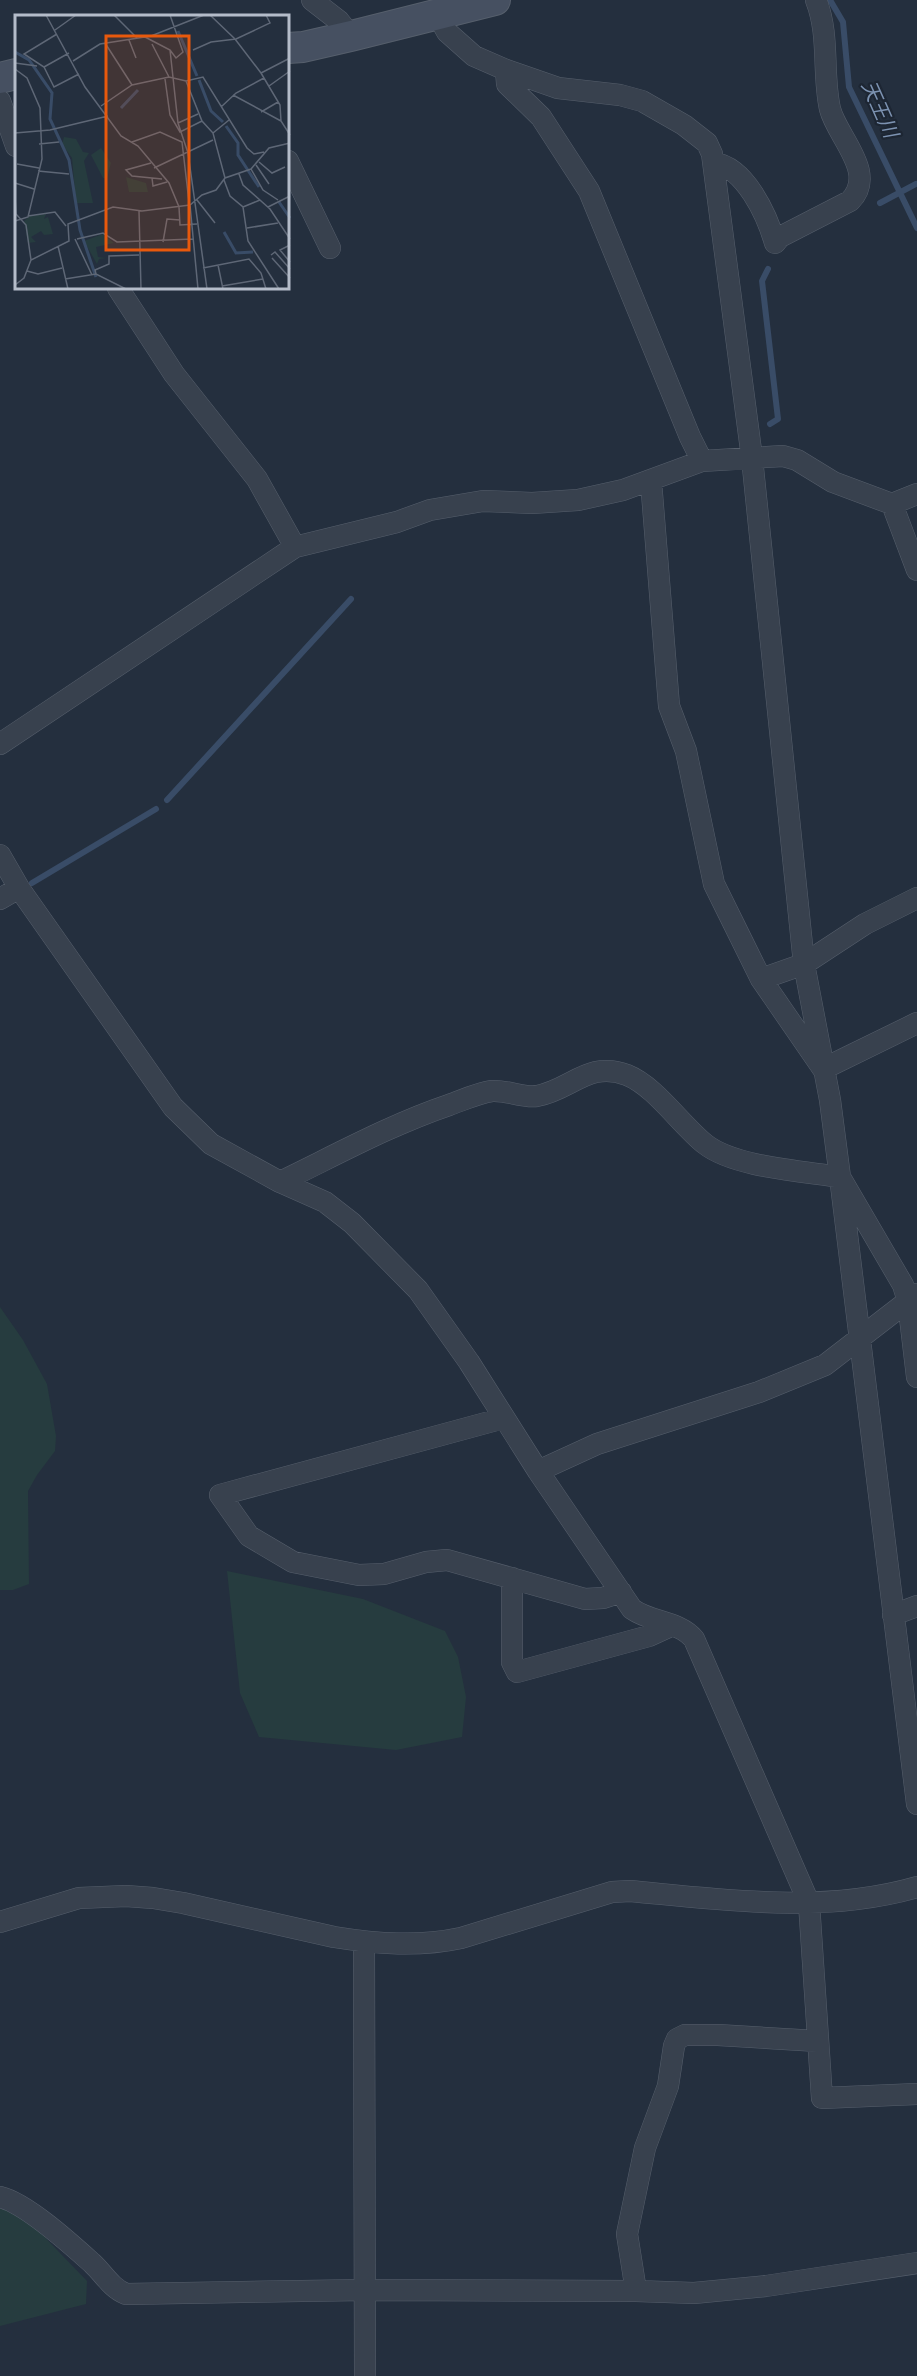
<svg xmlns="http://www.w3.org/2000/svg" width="917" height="2376" viewBox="0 0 917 2376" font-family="'Roboto Condensed','Noto Sans JP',sans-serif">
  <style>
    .green { fill: #263c3f }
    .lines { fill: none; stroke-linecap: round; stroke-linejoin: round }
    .stream { stroke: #394c67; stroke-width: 6 }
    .street-casing { stroke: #565f6c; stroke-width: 22 }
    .secondary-casing { stroke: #565f6c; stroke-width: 32 }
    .street { stroke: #38414e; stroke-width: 21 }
    .secondary { stroke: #465061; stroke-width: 30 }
    .labels { text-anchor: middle; stroke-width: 4.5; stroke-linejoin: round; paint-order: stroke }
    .water-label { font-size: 20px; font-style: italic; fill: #7c92b1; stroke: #1d2633 }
    .inset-river { fill: none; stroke: #394c67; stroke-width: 3 }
    .inset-road { fill: none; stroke: #5e6776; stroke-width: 1.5 }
    .view { fill: #e8590c; fill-opacity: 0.15; stroke: #e8590c; stroke-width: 3 }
    .inset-edge { fill: none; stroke: #b4bcc9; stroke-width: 3 }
  </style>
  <rect width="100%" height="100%" fill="#242f3e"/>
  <path class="green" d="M0,1307L23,1340L47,1384L56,1436L55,1451L37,1475L28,1491L29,1584L13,1590H0Z
    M227,1571L363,1599L445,1631L458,1657L466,1697L462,1737L396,1750L259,1737L240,1693Z
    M0,2205L32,2224L87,2281L86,2304L0,2326Z"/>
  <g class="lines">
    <path class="stream" d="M830,0L843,22L849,87L917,228
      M880,203L916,184
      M768,269L762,281L778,419L770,424
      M167,800L351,599
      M32,883L156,809"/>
    <g class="street-casing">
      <path id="street" d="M312,0L339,21L351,36
        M437,14L447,32L474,56L506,70L558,88L620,95L642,101L684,125L707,143L712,154L752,458L804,964L830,1100L840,1177L903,1285L908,1301L917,1377
        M506,70L507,84L541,117L589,191L690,437L702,461
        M0,101L16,146
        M288,161L330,248
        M714,163C745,167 767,215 775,243L780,237L850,201C878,173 837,137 830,109C822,73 830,36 816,0
        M118,288L174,374L257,479L295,547
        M651,481L669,706L686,751L714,884L761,979L823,1069L917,1023
        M892,504L917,570
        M0,744L295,547L397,522L430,510L483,501L532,503L578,500L623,490L702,461L783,456L797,460L833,482L892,504L917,494
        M0,855L19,888L173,1107L211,1144L280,1182L325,1202L352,1223L418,1290L469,1362L538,1471L632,1609C652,1623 679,1621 694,1639L809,1903L822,2098L917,2094
        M0,899L19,888
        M761,979L804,964L865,924L917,898
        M280,1182C336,1155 390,1125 449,1105C463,1100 478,1093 492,1091C508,1090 522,1098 537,1096C571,1090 589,1060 627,1075C655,1086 681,1125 705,1144C734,1167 802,1171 840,1177L917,1804
        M504,1418L220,1495L249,1536L293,1562L359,1575L384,1574L426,1562L447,1560L585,1599L603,1598L621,1592
        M538,1471L597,1444L759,1392L825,1365L908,1301L915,1294
        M512,1578V1662L517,1672L649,1636L673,1625
        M893,1615L917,1606
        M0,1922L79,1898L126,1896L153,1898L183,1903L334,1937C377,1944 419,1947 461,1938L612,1892L630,1891C725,1900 823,1914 917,1887
        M364,1942L365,2376
        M0,2197C26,2203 71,2244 92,2263C104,2274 111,2288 126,2294L365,2290L636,2291L694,2293L766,2286L917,2263
        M636,2291L627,2234L645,2148L668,2086L674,2046L677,2039L685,2035H718L817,2041"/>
    </g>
    <g class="secondary-casing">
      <path id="secondary" d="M288,48L303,47L351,36L495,0
        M0,78L16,74"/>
    </g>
    <use href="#street" class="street"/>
    <use href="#secondary" class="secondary"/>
  </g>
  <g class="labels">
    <g class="water-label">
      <text transform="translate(880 109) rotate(66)" y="7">天王川</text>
    </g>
  </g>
  <g transform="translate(15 15)">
    <rect width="274" height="274" fill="#242f3e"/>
    <path d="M49,122L61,124L68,137L74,138L69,146L78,188H61L57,143L47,129ZM86,133L96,148L92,164L88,163L76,140ZM111,162L131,168L133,177H114ZM31,199L29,204L33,202L38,219L29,220L26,216L16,222L21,227L13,228L9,206L15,201ZM88,219L99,228L81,232L83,242L91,243L84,244L82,249L69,226Z" fill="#263c3f"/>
    <path class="inset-river" d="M163,16L182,61M0,37L14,45L37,78L35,104L54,145L65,215L81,262M184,65L196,96L208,107M106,93L123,75M211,111L223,128V140L244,172M264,187L275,203M209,217L221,238L238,237"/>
    <path class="inset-road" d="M31,0L70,72L106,121L123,131L154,168L164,192L165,210L182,209M99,0L122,23M195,0L220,24L246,58L265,90L266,106L275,120M40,15L61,0M42,19L9,39L29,52L39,72L64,59M130,22L155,35L163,108L173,138L192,274M114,25L121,43M90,28L117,70M137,29L154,62M155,35L161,43L168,37L155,0M178,35L196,27L221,24L255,8L251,0M58,46L85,29L136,21L189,0M0,48L22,51M29,52L54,38M0,54L12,63L25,93L27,144L13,202L0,206M246,58L275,43M150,64L155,100L165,117L187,106M171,66L187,106L198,118L210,163M254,71L275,56M218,80L266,106M86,91L117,70L154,62L171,66L188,62L232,133L239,139L249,137M206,92L221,78L249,63M246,97L263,87M163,108L183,99M0,118L35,115L93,101M198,118L214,105M117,127L145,117L167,127L174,187M24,129L44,127M244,147L257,158L270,152M136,148L111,155L117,161L147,164M2,149L24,153M241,150L254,169M139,153L198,125M236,154L248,175L263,185M23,156L54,159M224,159L228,170L255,194L275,224M137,163L138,171L152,167M209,165L215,181L228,192L233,226L264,274M0,168L19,174M0,182L1,199L11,210L16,245M182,185L200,208M175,190L183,274M228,192L245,185M253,192L275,181M124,196L126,274M13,201L40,197L51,211M232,213L263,208M60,224L77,260M62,224L88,218L102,227L178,224M148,227L152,204L165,205M275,230L265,235L275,247M43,231L53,274M256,240L260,237L275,254M257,243L275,263M203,250L208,274M188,253L234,244L246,258L251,274M12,256L23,259L47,253M81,259L80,255L94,249V241L124,240M50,264L81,259L111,274M0,270L9,263L16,245L54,226L53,209L98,192L127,196L175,190L187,180L201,175L210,163L236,154L254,133L275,128M207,271L248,264"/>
    <path class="view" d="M91,21H174V235H91Z"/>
    <rect width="274" height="274" class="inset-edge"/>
  </g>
</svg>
